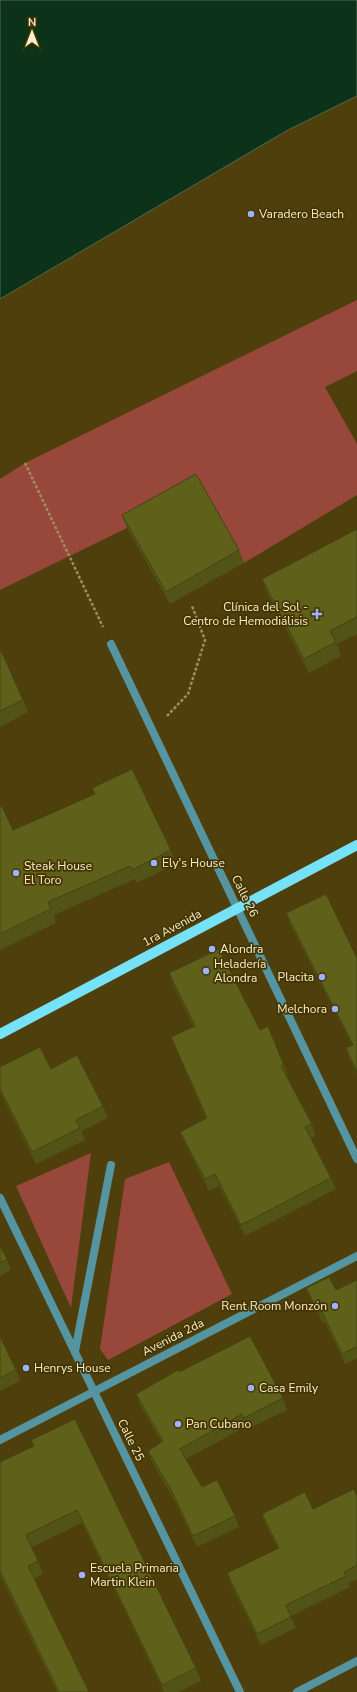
<svg xmlns="http://www.w3.org/2000/svg" width="357" height="1692" viewBox="0 0 357 1692" font-family="'Nunito Sans',sans-serif">
  <style>
    .green { fill: #97483a }
    .water { fill: #0d321a; stroke: #546a50 }
    .lines { fill: none; stroke-linecap: round; stroke-linejoin: round }
    .path { stroke: #9d8f65; stroke-width: 2.5; stroke-dasharray: 3 2; stroke-linecap: butt }
    .service { stroke: #5495a1; stroke-width: 8 }
    .minor { stroke: #5495a1; stroke-width: 8 }
    .primary { stroke: #75e2f7; stroke-width: 10 }
    .wall { fill: #525316 }
    .building { fill: #5f611a; stroke: #424412 }
    .poi-dot { fill: #9eb3fd; stroke: #443500; stroke-width: 1.5 }
    .labels { text-anchor: middle; stroke-width: 3.5; stroke-linejoin: round; paint-order: stroke }
    .poi-label { font-size: 12px; fill: #f8edcd; stroke: #443500; text-anchor: start }
    .street-label { font-size: 12px; fill: #f8edcd; stroke: #443500 }
  </style>
  <rect width="100%" height="100%" fill="#4e3f0c"/>
  <path class="green" d="M357,300V371L325,387L357,444V495L244,563L200,487L127,528L0,590V479L25,463Z
    M91,1153L71,1308L16,1186Z
    M169,1162L232,1294L108,1360L100,1349L125,1179Z"/>
  <path class="water" d="M0,0H357V96L288,130L0,299Z"/>
  <g class="lines">
    <path class="path" d="M25,463L103,627
      M167,716L188,694L205,640L192,606"/>
    <path class="service" d="M75,1351L111,1165"/>
    <path class="minor" d="M111,644L357,1159
      M0,1198L240,1692
      M0,1440L357,1256
      M297,1692L357,1661"/>
    <path class="primary" d="M0,1034L357,845"/>
  </g>
  <path class="wall" d="M122,515L239,550L244,563L170,604L127,528Z
    M357,529V634L337,644L341,656L309,673L267,593L262,579Z
    M0,648L23,700L28,712L0,727Z
    M92,788L171,850L176,864L137,883L135,879L54,915L56,923L0,950V807L13,830L95,794Z
    M286,913L357,958V1074L349,1058L346,1048L352,1045L290,924Z
    M169,973L260,1030L284,1065L288,1076L287,1077L312,1124L316,1135L311,1138L331,1178L336,1189L245,1236L219,1186L209,1191L185,1143L180,1132L206,1118L176,1049L171,1037L193,1026L173,985Z
    M0,1067L51,1069L103,1106L108,1118L82,1131L85,1140L36,1164L0,1092Z
    M0,1246L7,1259L11,1270L0,1276Z
    M357,1280V1358L345,1364L325,1322L323,1323L310,1298L306,1288L336,1290Z
    M0,1336L16,1370L20,1381L0,1391Z
    M179,1372L283,1398L287,1410L248,1429L247,1426L186,1459L202,1487L235,1516L239,1527L197,1547L174,1500L152,1462L148,1451L162,1443L140,1405L136,1394Z
    M31,1440L196,1668L201,1681L178,1692H164L82,1523L32,1547L38,1561L43,1574L34,1579L89,1692H57L0,1575V1462L33,1446Z
    M357,1496V1579L348,1583L350,1587L291,1616L296,1628L261,1645L231,1585L227,1573L278,1549L266,1525L262,1514L313,1509Z"/>
  <path class="building" d="M196,474L239,550L166,592L122,515Z
    M357,529V617L330,631L336,642L304,659L262,579Z
    M0,648L23,700L0,711Z
    M132,769L171,850L132,870L130,866L48,902L51,909L0,934V807L2,806L13,830L95,794L92,788Z
    M326,894L357,958V1072L346,1048L353,1045L286,913Z
    M219,949L260,1030L268,1026L284,1065L281,1066L312,1124L305,1127L331,1178L241,1225L215,1174L205,1179L180,1132L207,1118L171,1037L195,1026L169,973Z
    M40,1047L51,1069L77,1055L103,1106L76,1120L80,1128L32,1152L0,1089V1067Z
    M0,1246L7,1259L0,1263Z
    M329,1277L336,1290L357,1280V1348L356,1347L342,1354L322,1312L319,1313L306,1288Z
    M0,1336L16,1370L0,1378Z
    M250,1336L283,1398L244,1418L242,1414L180,1449L202,1487L217,1480L235,1516L193,1536L170,1488L148,1451L163,1441L136,1394L178,1370L179,1372Z
    M75,1419L196,1668L162,1685L77,1510L26,1535L38,1561L28,1566L89,1692H59L0,1571V1462L34,1446L31,1440Z
    M354,1489L357,1496V1565L344,1572L346,1576L286,1605L291,1617L257,1634L227,1573L279,1548L262,1514L305,1492L313,1509Z"/>
  <g class="poi-dot">
    <circle cx="251" cy="214" r="4"/>
    <path d="M315 608h4v4h4v4h-4v4h-4v-4h-4v-4h4z"/>
    <circle cx="154" cy="863" r="4"/>
    <circle cx="16" cy="873" r="4"/>
    <circle cx="212" cy="949" r="4"/>
    <circle cx="206" cy="971" r="4"/>
    <circle cx="322" cy="977" r="4"/>
    <circle cx="335" cy="1009" r="4"/>
    <circle cx="335" cy="1306" r="4"/>
    <circle cx="26" cy="1368" r="4"/>
    <circle cx="251" cy="1388" r="4"/>
    <circle cx="178" cy="1424" r="4"/>
    <circle cx="82" cy="1575" r="4"/>
  </g>
  <g class="labels">
    <g class="poi-label">
      <text x="259" y="218">Varadero Beach</text>
      <text x="308" y="611" text-anchor="end">Clínica del Sol -<tspan x="308" dy="14">Centro de Hemodiálisis</tspan></text>
      <text x="162" y="867">Ely's House</text>
      <text x="24" y="870">Steak House<tspan x="24" dy="14">El Toro</tspan></text>
      <text x="220" y="953">Alondra</text>
      <text x="214" y="968">Heladería<tspan x="214" dy="14">Alondra</tspan></text>
      <text x="314" y="981" text-anchor="end">Placita</text>
      <text x="327" y="1013" text-anchor="end">Melchora</text>
      <text x="327" y="1310" text-anchor="end">Rent Room Monzón</text>
      <text x="34" y="1372">Henrys House</text>
      <text x="259" y="1392">Casa Emily</text>
      <text x="186" y="1428">Pan Cubano</text>
      <text x="90" y="1572">Escuela Primaria<tspan x="90" dy="14">Martin Klein</tspan></text>
    </g>
    <g class="street-label">
      <text transform="translate(245 896) rotate(64)" y="4">Calle 26</text>
      <text transform="translate(172 928) rotate(-28)" y="4">1ra Avenida</text>
      <text transform="translate(173 1337) rotate(-27)" y="4">Avenida 2da</text>
      <text transform="translate(131 1440) rotate(64)" y="4">Calle 25</text>
    </g>
  </g>
  <g transform="translate(32 32)" stroke="#443500" stroke-width="3" paint-order="stroke">
  <path d="M0-3L7 15L0 10L-7 15Z" fill="#f8edcd"/>
  <text y="-6" font-size="11" font-weight="bold" text-anchor="middle" fill="#f8edcd">N</text>
  </g>
</svg>
